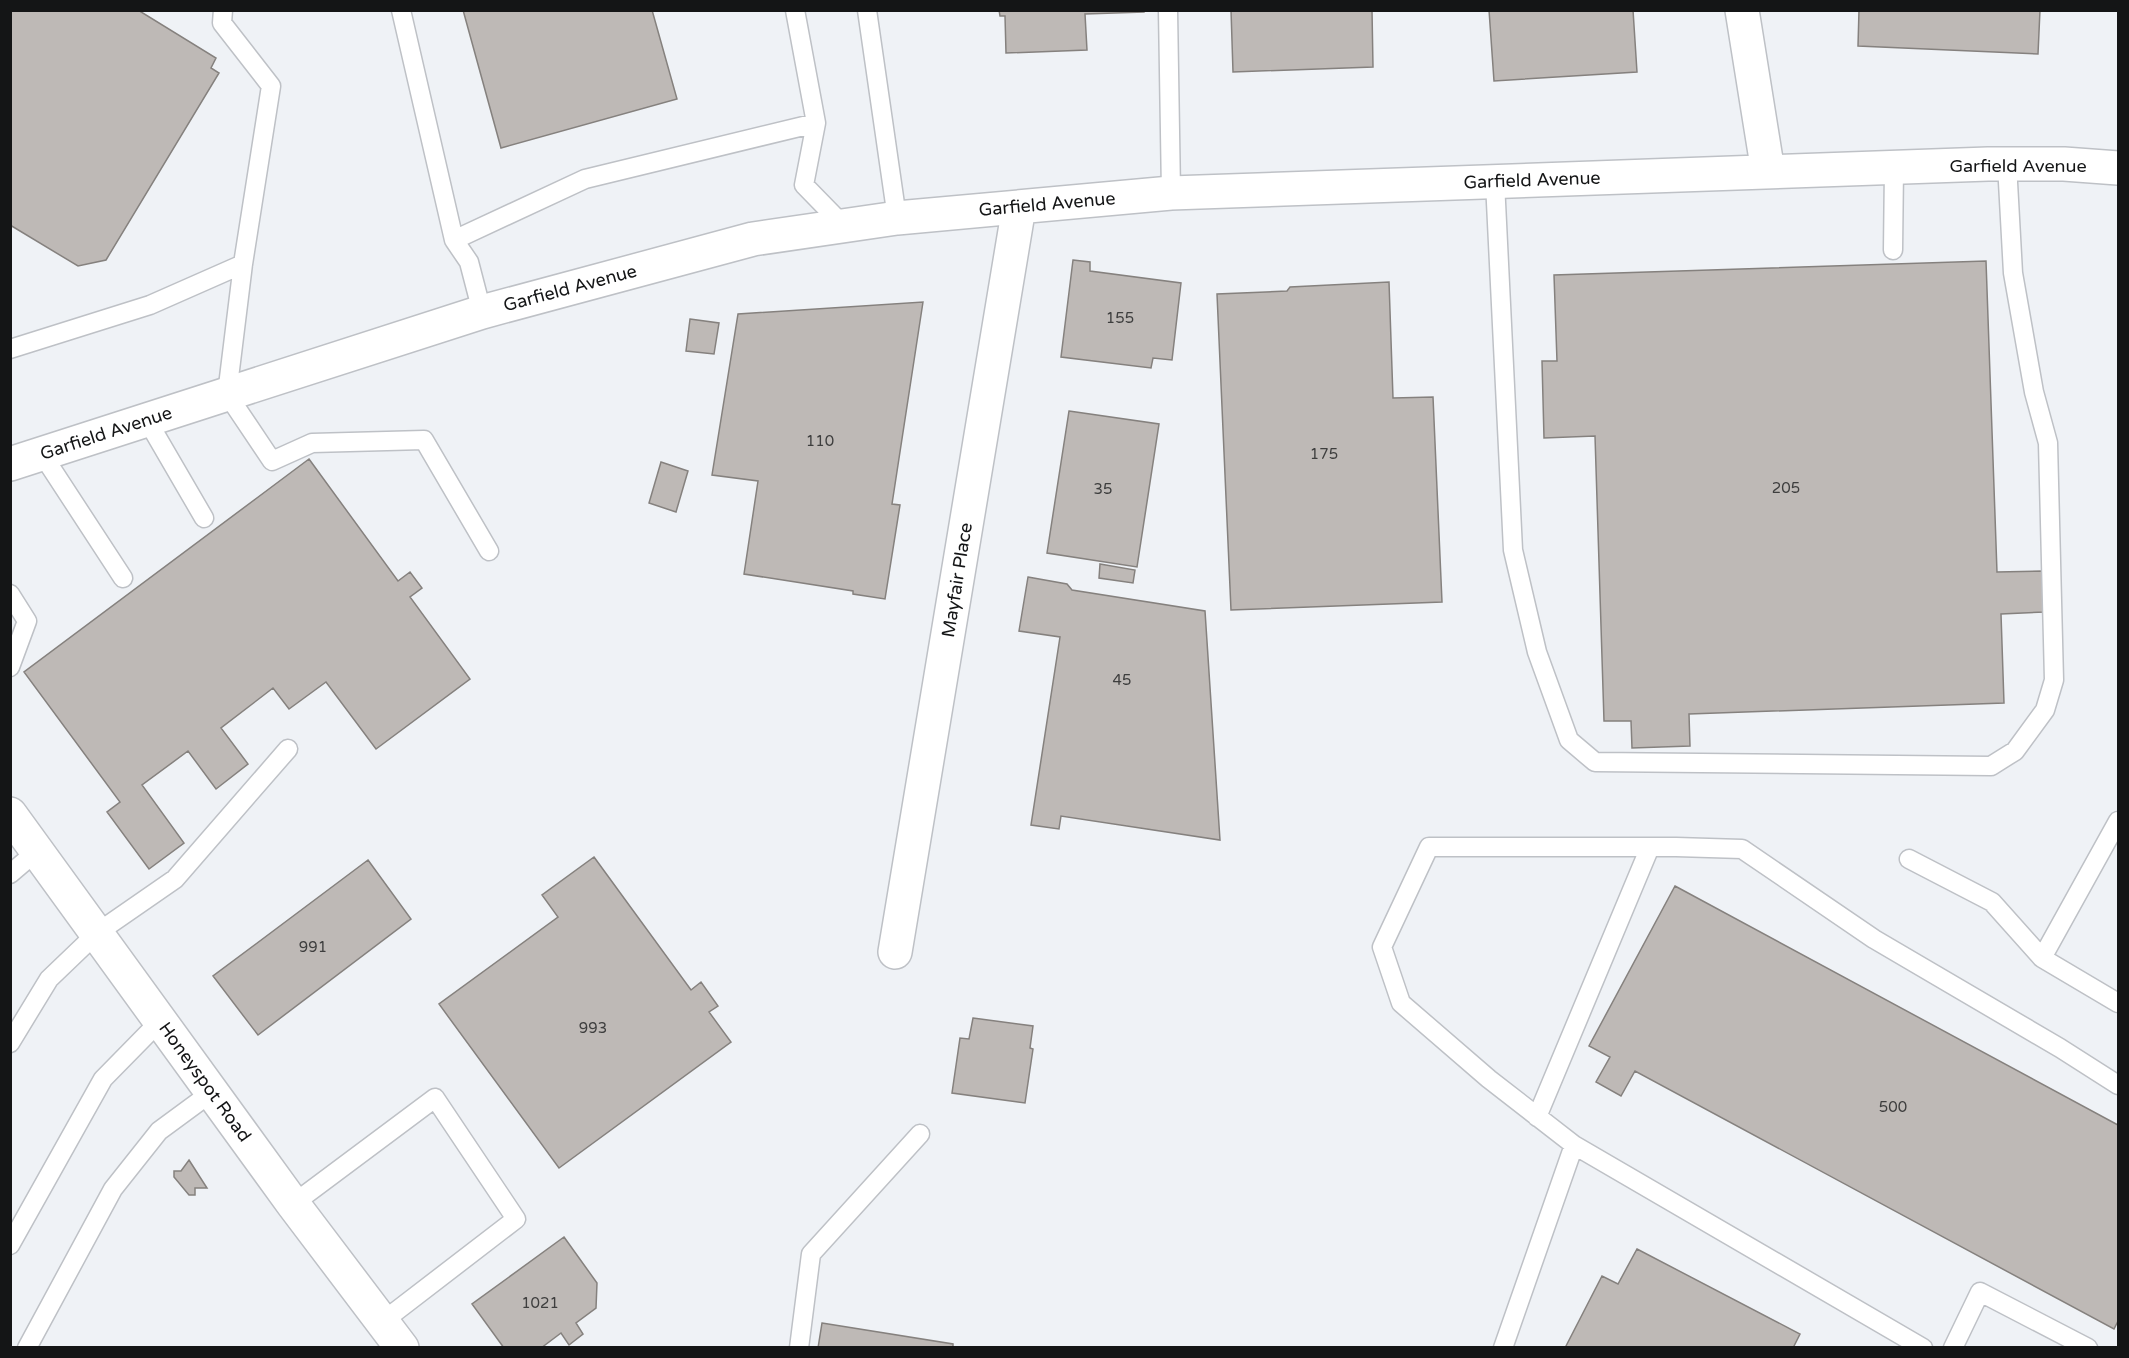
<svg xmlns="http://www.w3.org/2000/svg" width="2129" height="1358" viewBox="0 0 2129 1358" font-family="'Varela Round',sans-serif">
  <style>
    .building { fill: #beb9b6; stroke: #85817e; stroke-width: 1.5 }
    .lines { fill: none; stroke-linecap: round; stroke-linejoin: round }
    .service-casing { stroke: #bec1c6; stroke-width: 21 }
    .minor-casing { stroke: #bec1c6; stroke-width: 36 }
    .secondary-casing { stroke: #bec1c6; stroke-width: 36 }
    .service { stroke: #fff; stroke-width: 18 }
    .minor { stroke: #fff; stroke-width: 33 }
    .secondary { stroke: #fff; stroke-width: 33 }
    .labels { text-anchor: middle; stroke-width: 5; stroke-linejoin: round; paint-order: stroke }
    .number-label { font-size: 15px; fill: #3e3e3e }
    .street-label { font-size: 18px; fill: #141516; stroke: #fff }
  </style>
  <rect width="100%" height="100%" fill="#eff2f6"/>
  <path class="building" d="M10,10H138L216,58L211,68L219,73L106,260L78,266L10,225Z
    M463,10H652L677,99L501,148Z
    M999,10H1144V12L1085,14L1087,50L1006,53L1005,16H1000Z
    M1231,10H1372L1373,67L1233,72Z
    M1489,10H1633L1637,72L1494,81Z
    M1859,10H2040L2038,54L1858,46Z
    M1073,260L1090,262V271L1181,283L1172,360L1153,358L1151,368L1061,357Z
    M1986,261L1997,572L2042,571L2044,612L2001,614L2004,703L1689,714L1690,746L1632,748L1631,721H1604L1595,436L1544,438L1542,361H1557L1554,275Z
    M1389,282L1393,398L1433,397L1442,602L1231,610L1217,294L1287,291L1290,287Z
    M923,302L892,504L900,505L885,599L853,594V591L744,574L758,481L712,475L738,314Z
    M690,319L719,323L714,354L686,351Z
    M1069,411L1159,424L1137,567L1047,553Z
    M309,459L398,581L410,572L422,588L410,597L470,679L376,749L326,682L289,709L273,688L221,728L248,764L216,789L188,751L142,785L184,843L149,869L107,812L120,802L24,672Z
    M661,462L688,471L676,512L649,503Z
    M1100,564L1135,570L1133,583L1099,578Z
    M1028,577L1067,584L1072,590L1205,611L1220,840L1061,816L1059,829L1031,825L1060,637L1019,631Z
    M594,857L691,990L701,982L718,1006L709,1012L731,1042L559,1168L439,1004L558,917L542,895Z
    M368,860L411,919L258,1035L213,976Z
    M1675,886L2118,1125V1321L2114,1329L1635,1071L1621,1096L1596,1082L1610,1057L1589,1046Z
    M973,1018L1033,1026L1030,1048L1033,1049L1025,1103L952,1093L960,1038L969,1039Z
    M189,1160L207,1188H195V1195H189L174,1177V1171H181Z
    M564,1237L597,1283L596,1308L576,1323L583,1334L569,1345L561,1333L541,1348H504L472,1304Z
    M1637,1249L1800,1334L1793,1348H1565L1602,1276L1618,1284Z
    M822,1323L953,1344V1348H818Z"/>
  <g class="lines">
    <g class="service-casing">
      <path id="service" d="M223,10L222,23L271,86L243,264L227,394L272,461L312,443L424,440L489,551
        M401,10L454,240L469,262L482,312
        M795,10L816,123L804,185L845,227
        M867,10L897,218
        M1168,10L1171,193
        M1495,182L1513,550L1537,652L1569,740L1595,762L1991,766L2015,751L2045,710L2054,680L2048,443L2034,392L2013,273L2007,164
        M454,240L585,179L816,123
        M1893,250L1894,168
        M10,349L150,305L243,264
        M147,420L204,518
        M42,454L123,578
        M10,594L27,621L10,667
        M2118,821L2042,958L2118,1003
        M1909,859L1992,902L2042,958
        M10,874L37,851
        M10,1043L49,979L97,933L175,879L288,749
        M1537,1117L1650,847
        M293,1204L435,1098L516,1219L382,1322
        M10,1245L103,1079L160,1021
        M27,1348L113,1189L159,1131L212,1092
        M799,1348L811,1254L920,1134
        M1503,1348L1574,1145
        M1923,1348L1574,1145L1489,1079L1401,1003L1382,947L1429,847H1676L1742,849L1874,939L2060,1048L2118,1085
        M1953,1348L1980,1292L2088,1348"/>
    </g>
    <g class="minor-casing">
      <path id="minor" d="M1742,10L1768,172
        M10,464L482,312L753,239L897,218L1171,193L1988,164H2064L2118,168
        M895,952L1019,207"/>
    </g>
    <g class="secondary-casing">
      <path id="secondary" d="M10,814L293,1204L402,1348"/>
    </g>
    <use href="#service" class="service"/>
    <use href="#minor" class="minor"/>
    <use href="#secondary" class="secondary"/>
  </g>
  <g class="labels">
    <g class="number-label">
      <text x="1120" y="323">155</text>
      <text x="820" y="446">110</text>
      <text x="1324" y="459">175</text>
      <text x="1786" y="493">205</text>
      <text x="1103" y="494">35</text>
      <text x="1122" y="685">45</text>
      <text x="313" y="952">991</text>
      <text x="593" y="1033">993</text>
      <text x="1893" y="1112">500</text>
      <text x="540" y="1308">1021</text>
    </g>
    <g class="street-label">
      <text x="2018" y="172">Garfield Avenue</text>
      <text transform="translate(1532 180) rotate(-2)" y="6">Garfield Avenue</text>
      <text transform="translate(1047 204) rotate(-5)" y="6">Garfield Avenue</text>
      <text transform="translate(570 288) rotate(-15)" y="6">Garfield Avenue</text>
      <text transform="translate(106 433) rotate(-18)" y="6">Garfield Avenue</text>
      <text transform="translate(957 580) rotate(-81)" y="6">Mayfair Place</text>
      <text transform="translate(205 1082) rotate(54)" y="6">Honeyspot Road</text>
    </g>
  </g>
  <rect width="2129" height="1358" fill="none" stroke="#141516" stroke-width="24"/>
</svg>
